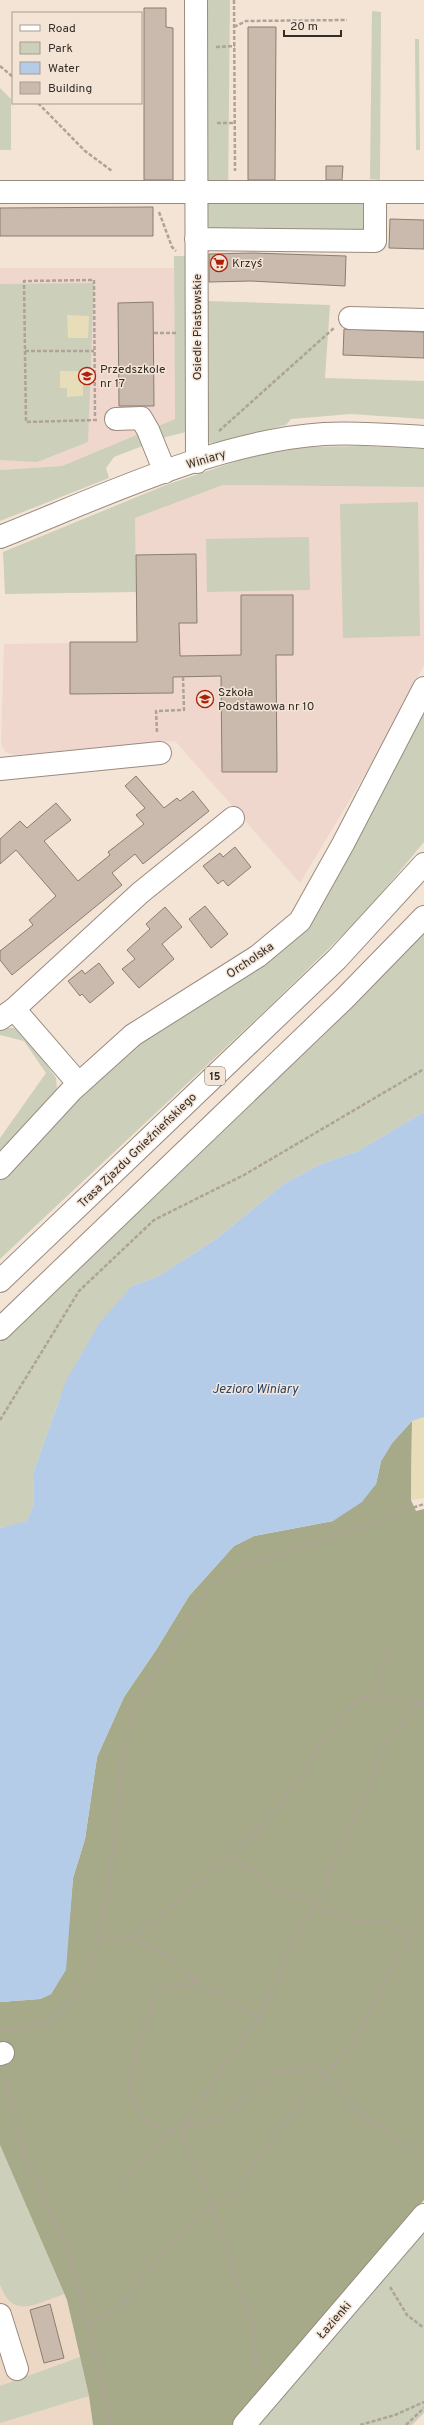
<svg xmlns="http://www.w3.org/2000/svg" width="424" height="2425" viewBox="0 0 424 2425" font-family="Overpass,sans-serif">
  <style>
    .built { fill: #edd8c5 }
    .education { fill: #f0d7ce }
    .green { fill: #cccfb9 }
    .forest { fill: #a6aa88 }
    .sand { fill: #e7ddb8 }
    .water { fill: #b5cce9 }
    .building { fill: #cabaad; stroke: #8b7d71 }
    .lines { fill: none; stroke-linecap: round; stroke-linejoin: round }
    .minor-casing { stroke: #9a8b7f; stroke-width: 24 }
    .major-casing { stroke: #9a8b7f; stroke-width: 24 }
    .path { stroke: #afa298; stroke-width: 2.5; stroke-dasharray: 4 2; stroke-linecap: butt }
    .minor { stroke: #fff; stroke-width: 22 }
    .major { stroke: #fff; stroke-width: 22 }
    .labels { text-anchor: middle; stroke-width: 3; stroke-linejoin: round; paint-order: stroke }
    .shield { fill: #f4e4d6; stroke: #6d645c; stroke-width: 1 }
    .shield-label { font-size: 11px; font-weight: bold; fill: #332d28 }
    .poi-label { font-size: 12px; fill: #332d28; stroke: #f4e4d6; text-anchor: start }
    .street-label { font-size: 12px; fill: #332d28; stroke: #f4e4d6 }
    .water-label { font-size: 13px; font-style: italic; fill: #26466e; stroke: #f4e4d6 }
  </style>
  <rect width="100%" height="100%" fill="#f4e4d6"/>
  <path class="built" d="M0,2145L67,2300L89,2396L93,2425H0Z"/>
  <path class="education" d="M0,268H174L175,419L62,466L0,470Z
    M223,485L424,487V665L390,733L300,883L175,741L14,755L5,752L1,743L4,644L137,642L134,518Z"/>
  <path class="green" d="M206,0H230L228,201L365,202V232H206Z
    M372,11L381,12L380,180L370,179Z
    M415,39H419L420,150H416Z
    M0,88L11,99V150H0Z
    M174,256H188L186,432L166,437L114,457L106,468L109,478L0,521V470L62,466L175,419Z
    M94,283L88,442L37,462L0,460V284Z
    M207,301L330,305L325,378L424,381V419L351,414L291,419L286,425L213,443L204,442Z
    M364,446L424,449V487L223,485L135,518L136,592L5,594L3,552L166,485L252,456L306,447Z
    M418,502L420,636L343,638L340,504Z
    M309,537L310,590L207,592L206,539Z
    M424,702V842L365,913L270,1006L0,1259V1180L78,1094L137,1042L262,961Z
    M424,933V1112L358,1151L323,1163L285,1183L216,1239L159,1276L132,1286L61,1395L33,1473L34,1504L27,1522L0,1528V1342L323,1036Z
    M4,1028H16L24,1033L56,1078L57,1090L0,1152V1138L46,1073L24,1041L0,1035V1031Z
    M0,2145L64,2294C37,2303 12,2321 0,2284Z
    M424,2223V2413L412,2425H252Z
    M80,2357L89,2396L0,2423V2386Z"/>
  <path class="forest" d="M412,1421L411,1500L416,1511L424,1509V2200L232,2425H93L89,2396L67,2300L0,2145V2002L40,1999L51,1994L65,1970L73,1878L85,1839L97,1757L124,1697L156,1650L189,1596L234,1546L254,1536L333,1521L376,1484L381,1461L392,1443Z"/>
  <path class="sand" d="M67,315L89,316L88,338H68Z
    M60,371H83V396L67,397V388H60Z
    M424,1417V1498L411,1500L412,1421Z"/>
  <path class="water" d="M424,1112V1417L412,1421L392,1443L381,1461L376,1484L362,1502L333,1521L254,1536L234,1546L189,1596L156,1650L124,1697L97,1757L85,1839L73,1878L66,1970L51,1994L40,1999L0,2002V1528L27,1521L34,1504L33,1473L66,1381L100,1322L132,1286L159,1276L216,1239L285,1183L323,1163L358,1151Z"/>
  <path class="building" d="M144,8H166V27L173,28V180H144Z
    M248,27H276L275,180H248Z
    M326,166H343L342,180H326Z
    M153,207V236H0V208Z
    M390,219L424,220V249L389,248Z
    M252,253L346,256L345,286L251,281L209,282V254Z
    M153,302L154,406H119L118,303Z
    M344,329L424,332V358L343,355Z
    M196,554L197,623H179L180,656L241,655V595H293V655H276L277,772H222L221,676L173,677V693L70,694V642H137L136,555Z
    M136,776L164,808L177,798L180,801L193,791L209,811L143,864L135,854L112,873L122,885L12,975L0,960V951L33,925L29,920L56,896L16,850L0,864V839L20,821L27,828L56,803L71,820L44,841L78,881L110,855L108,852L144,824L136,815L145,808L125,786Z
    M235,847L251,867L228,886L223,880L218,884L203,866L220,853L223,857Z
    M205,906L228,934L211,948L189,919Z
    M165,907L182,927L162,944L174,959L139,988L122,969L135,959L127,950L150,929L146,924Z
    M99,963L114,983L90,1003L82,994L80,996L68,981L82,970L85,974Z
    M50,2304L64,2358L44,2363L30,2310Z"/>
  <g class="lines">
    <g class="minor-casing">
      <path id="minor" d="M196,0L197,462
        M0,192H424
        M196,239L375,241V192
        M350,318L424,320
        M116,419L141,418L148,430L165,472
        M0,537C101,497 216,441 324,434C357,432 391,435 424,437
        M0,769L160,753
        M14,1009L79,1084
        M0,1019L14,1009L140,893L233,818
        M0,1168L72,1090L133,1035L258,956L300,921L343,844L424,688
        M0,2054L3,2053
        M0,2315L17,2369
        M244,2425L424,2215"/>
    </g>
    <g class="major-casing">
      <path id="major" d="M0,1281L337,959L424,864
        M0,1329L344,999L424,917"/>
    </g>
    <path class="path" d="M234,0L235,171
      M234,27L246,21L347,20
      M216,47L235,46
      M0,66L13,77
      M38,103L85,151L112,171
      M217,123H235
      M159,212L172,247L176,251
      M154,333H176
      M25,351H94
      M95,416L94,280L24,281L26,422L97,420
      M219,431L334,328
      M157,732L156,711L184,710L183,677
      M0,1420L79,1291L154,1220L244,1175L424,1069
      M376,1698L390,1644
      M230,1857L284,1892L348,1920L383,1921L410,1936
      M134,1937L166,1955L196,1982L259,2017
      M98,1941L134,1937L230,1857L276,1809L336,1722L361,1697L419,1702L424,1706
      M0,2030C20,2029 41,2029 57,2015C120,1962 109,1803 130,1725C139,1692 163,1661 181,1632C195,1609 211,1580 237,1567L424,1504
      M4,2073L22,2146L73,2264L111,2425
      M181,2124C224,2133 239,2096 271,2076C282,2069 303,2069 317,2067L326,2074L357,2111L424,2156
      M180,2125L213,2208L240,2296L254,2326L256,2368L260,2375
      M173,2132L145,2120L137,2102L129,2094L140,2032L159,1990L196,1982
      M122,2182L188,2117L259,2017L303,1924L316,1905L387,1743L419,1702H424
      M390,2287L407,2315L424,2328
      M87,2326L120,2306L188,2225L231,2196L271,2139L355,2039L424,1910
      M360,2425L395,2415L424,2402
      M406,2425L424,2408"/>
    <use href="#minor" class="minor"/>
    <use href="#major" class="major"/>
  </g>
  <defs>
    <g id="supermarket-ring" transform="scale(0.9)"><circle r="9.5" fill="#f4e4d6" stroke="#ae2009" stroke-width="1.5"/><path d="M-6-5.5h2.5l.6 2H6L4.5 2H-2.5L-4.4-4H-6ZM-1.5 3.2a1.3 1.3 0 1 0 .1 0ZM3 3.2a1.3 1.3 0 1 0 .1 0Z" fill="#ae2009"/></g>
    <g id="school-ring" transform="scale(0.9)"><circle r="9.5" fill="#f4e4d6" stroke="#ae2009" stroke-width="1.5"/><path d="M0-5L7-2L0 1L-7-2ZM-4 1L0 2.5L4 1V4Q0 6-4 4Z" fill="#ae2009"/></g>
  </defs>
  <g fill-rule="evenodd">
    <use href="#supermarket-ring" x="219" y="263"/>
    <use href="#school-ring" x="87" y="376"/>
    <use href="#school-ring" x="205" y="699"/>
  </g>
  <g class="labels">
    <rect class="shield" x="205" y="1067" width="20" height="18" rx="3"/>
    <g class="shield-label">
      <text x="215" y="1080">15</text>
    </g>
    <g class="poi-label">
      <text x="232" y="267">Krzyś</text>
      <text x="100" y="373">Przedszkole<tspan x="100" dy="14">nr 17</tspan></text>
      <text x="218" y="696">Szkoła<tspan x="218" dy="14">Podstawowa nr 10</tspan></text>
    </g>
    <g class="street-label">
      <text transform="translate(197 327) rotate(-90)" y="4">Osiedle Piastowskie</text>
      <text transform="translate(206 459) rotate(-17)" y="4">Winiary</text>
      <text transform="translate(250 960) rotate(-34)" y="4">Orcholska</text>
      <text transform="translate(137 1150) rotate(-44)" y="4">Trasa Zjazdu Gnieźnieńskiego</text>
      <text transform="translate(334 2320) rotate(-49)" y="4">Łazienki</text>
    </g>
    <g class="water-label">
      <text x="255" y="1393">Jezioro Winiary</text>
    </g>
  </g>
  <rect x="12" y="12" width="130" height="92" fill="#f4e4d6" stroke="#a79b90"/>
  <rect x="20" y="25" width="20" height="6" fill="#ffffff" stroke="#a79b90"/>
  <text x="48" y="32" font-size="12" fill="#332d28">Road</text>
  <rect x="20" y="42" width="20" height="12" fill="#cccfb9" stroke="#a79b90"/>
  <text x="48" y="52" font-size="12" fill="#332d28">Park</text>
  <rect x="20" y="62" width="20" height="12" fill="#b5cce9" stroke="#a79b90"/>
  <text x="48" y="72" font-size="12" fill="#332d28">Water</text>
  <rect x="20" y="82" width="20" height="12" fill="#cabaad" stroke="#a79b90"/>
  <text x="48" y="92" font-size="12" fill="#332d28">Building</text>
  <path d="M284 30v6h57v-6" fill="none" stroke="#332d28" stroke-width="2"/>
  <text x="290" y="30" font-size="12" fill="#332d28" stroke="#f4e4d6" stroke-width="3" paint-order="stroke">20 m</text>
</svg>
